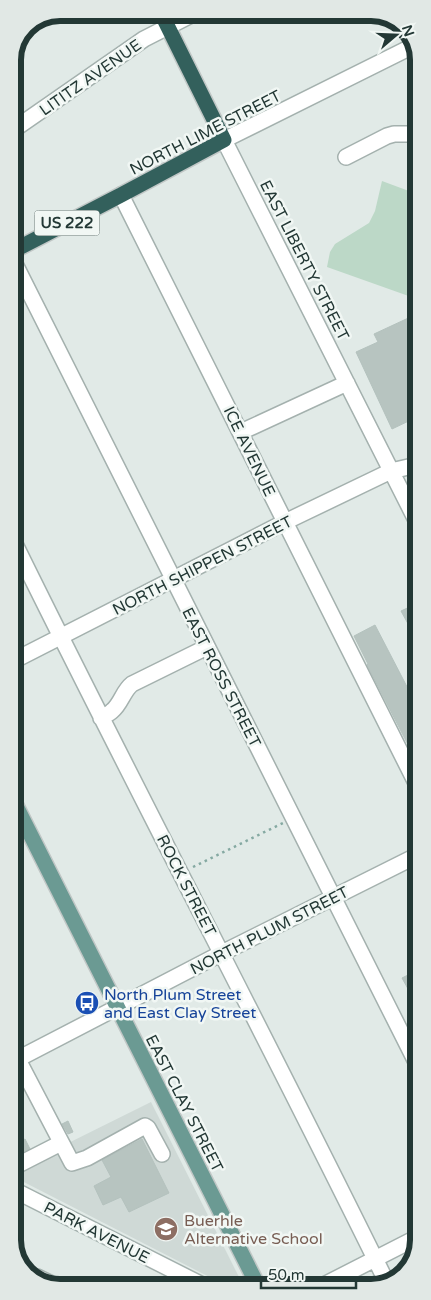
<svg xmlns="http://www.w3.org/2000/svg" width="431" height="1300" viewBox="0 0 431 1300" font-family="'Varela Round',sans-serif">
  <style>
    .built { fill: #cfd9d6 }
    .green { fill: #bcd8c7 }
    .building { fill: #b7c4c0; stroke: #b4c2be }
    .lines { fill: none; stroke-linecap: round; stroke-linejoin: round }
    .minor-casing { stroke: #a4b1ae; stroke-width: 18 }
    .major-casing { stroke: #c1c7c6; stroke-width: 18 }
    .highway-casing { stroke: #c1c7c6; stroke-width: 18 }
    .path { stroke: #85a9a2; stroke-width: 2.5; stroke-dasharray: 2.5 4; stroke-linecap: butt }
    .minor { stroke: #fff; stroke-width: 15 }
    .major { stroke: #6b9a93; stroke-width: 15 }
    .highway { stroke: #33605c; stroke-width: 15 }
    .labels { text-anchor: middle; stroke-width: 5; stroke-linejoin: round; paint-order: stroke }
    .shield { fill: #f1f7f4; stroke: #61716e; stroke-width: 1 }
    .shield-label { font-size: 15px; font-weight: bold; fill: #233835 }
    .street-label { font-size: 16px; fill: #233835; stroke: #f1f7f4 }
    .transit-label { font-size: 16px; fill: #164399; stroke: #f1f7f4; text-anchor: start }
    .education-label { font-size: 16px; fill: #785e54; stroke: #f1f7f4; text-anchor: start }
    .rim { fill: none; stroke: #233835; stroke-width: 6 }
  </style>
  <rect width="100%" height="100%" fill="#e1eae7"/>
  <path class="built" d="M151,1102L241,1281L240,1287H229L14,1177V1170Z"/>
  <path class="green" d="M382,181L417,194V299L327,267L330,252L335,244L369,223L375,211Z"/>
  <path class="building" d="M417,314V417L392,429L356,352L378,342L374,334Z
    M418,603V642L401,611Z
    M375,625L418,708V764L367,665L368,664L354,636Z
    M418,970V1007L402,978Z
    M68,1121L73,1132L68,1134L62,1124Z
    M25,1139L30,1149L14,1157V1145Z
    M142,1139L169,1193L129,1212L121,1197L103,1205L94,1186L111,1177L102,1160Z"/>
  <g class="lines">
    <g class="minor-casing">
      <path id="minor" d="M415,45L224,140L418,524
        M13,130L144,39L195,13
        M346,157L387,136L394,134H417
        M121,195L418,787
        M13,260L418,1066
        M241,432L347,383
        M13,540C135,789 265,1034 387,1283
        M13,661L285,522L391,471L417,465
        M101,718C104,716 109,714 112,711C121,704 123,691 132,684L207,647
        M14,1052L72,1163L87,1158L145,1126L148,1128L162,1154
        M14,1061L222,953L418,855
        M14,1167L61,1143
        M14,1190L206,1287
        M36,1279L37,1277L58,1287
        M322,1286L418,1237"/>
    </g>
    <g class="major-casing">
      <path id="major" d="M13,800L258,1286"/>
    </g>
    <g class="highway-casing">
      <path id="highway" d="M13,251L121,195L224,140L161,13"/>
    </g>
    <path class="path" d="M193,867L283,823"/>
    <use href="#minor" class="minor"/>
    <use href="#major" class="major"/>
    <use href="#highway" class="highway"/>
  </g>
  <defs>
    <g id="bus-disc" transform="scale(1.25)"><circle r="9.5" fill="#1a4fb4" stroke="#f1f7f4"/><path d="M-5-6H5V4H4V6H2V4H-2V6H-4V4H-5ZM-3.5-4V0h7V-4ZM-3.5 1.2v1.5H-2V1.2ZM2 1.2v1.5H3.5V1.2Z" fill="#fff"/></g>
    <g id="school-disc" transform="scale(1.25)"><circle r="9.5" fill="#8d6e63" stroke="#f1f7f4"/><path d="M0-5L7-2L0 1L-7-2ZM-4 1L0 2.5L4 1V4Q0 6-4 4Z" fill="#fff"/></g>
  </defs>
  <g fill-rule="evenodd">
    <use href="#bus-disc" x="87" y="1003"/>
    <use href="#school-disc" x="166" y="1229"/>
  </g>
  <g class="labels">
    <rect class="shield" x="34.5" y="210.5" width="65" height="25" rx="4"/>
    <g class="shield-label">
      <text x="67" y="228">US 222</text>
    </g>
    <g class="street-label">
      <text transform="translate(90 77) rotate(-35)" y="6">LITITZ AVENUE</text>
      <text transform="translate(205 132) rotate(-27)" y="6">NORTH LIME STREET</text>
      <text transform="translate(305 260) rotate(63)" y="6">EAST LIBERTY STREET</text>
      <text transform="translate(250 451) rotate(64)" y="6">ICE AVENUE</text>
      <text transform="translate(202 565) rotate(-27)" y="6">NORTH SHIPPEN STREET</text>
      <text transform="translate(222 677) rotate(63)" y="6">EAST ROSS STREET</text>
      <text transform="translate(187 885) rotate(63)" y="6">ROCK STREET</text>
      <text transform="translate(269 930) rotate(-27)" y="6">NORTH PLUM STREET</text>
      <text transform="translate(185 1103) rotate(63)" y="6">EAST CLAY STREET</text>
      <text transform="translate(97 1232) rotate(27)" y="6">PARK AVENUE</text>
    </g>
    <g class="transit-label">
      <text x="104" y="1000">North Plum Street<tspan x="104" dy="18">and East Clay Street</tspan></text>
    </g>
    <g class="education-label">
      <text x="184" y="1226">Buerhle<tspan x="184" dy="18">Alternative School</tspan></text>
    </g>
  </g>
  <path d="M0 0H431V1300H0ZM60 21H371A39 39 0 0 1 410 60V1240A39 39 0 0 1 371 1279H60A39 39 0 0 1 21 1240V60A39 39 0 0 1 60 21Z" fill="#e1e8e5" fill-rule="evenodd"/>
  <path class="rim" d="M60 21H371A39 39 0 0 1 410 60V1240A39 39 0 0 1 371 1279H60A39 39 0 0 1 21 1240V60A39 39 0 0 1 60 21Z"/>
  <g transform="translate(396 35) rotate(71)" stroke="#f1f7f4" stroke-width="4" paint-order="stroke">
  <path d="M0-4L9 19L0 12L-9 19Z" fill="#233835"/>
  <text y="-8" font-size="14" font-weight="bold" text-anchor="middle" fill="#233835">N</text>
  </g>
  <path d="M261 1280v8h95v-8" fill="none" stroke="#233835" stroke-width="2.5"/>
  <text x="268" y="1280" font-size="15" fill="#233835" stroke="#f1f7f4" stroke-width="4" paint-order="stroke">50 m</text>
</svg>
